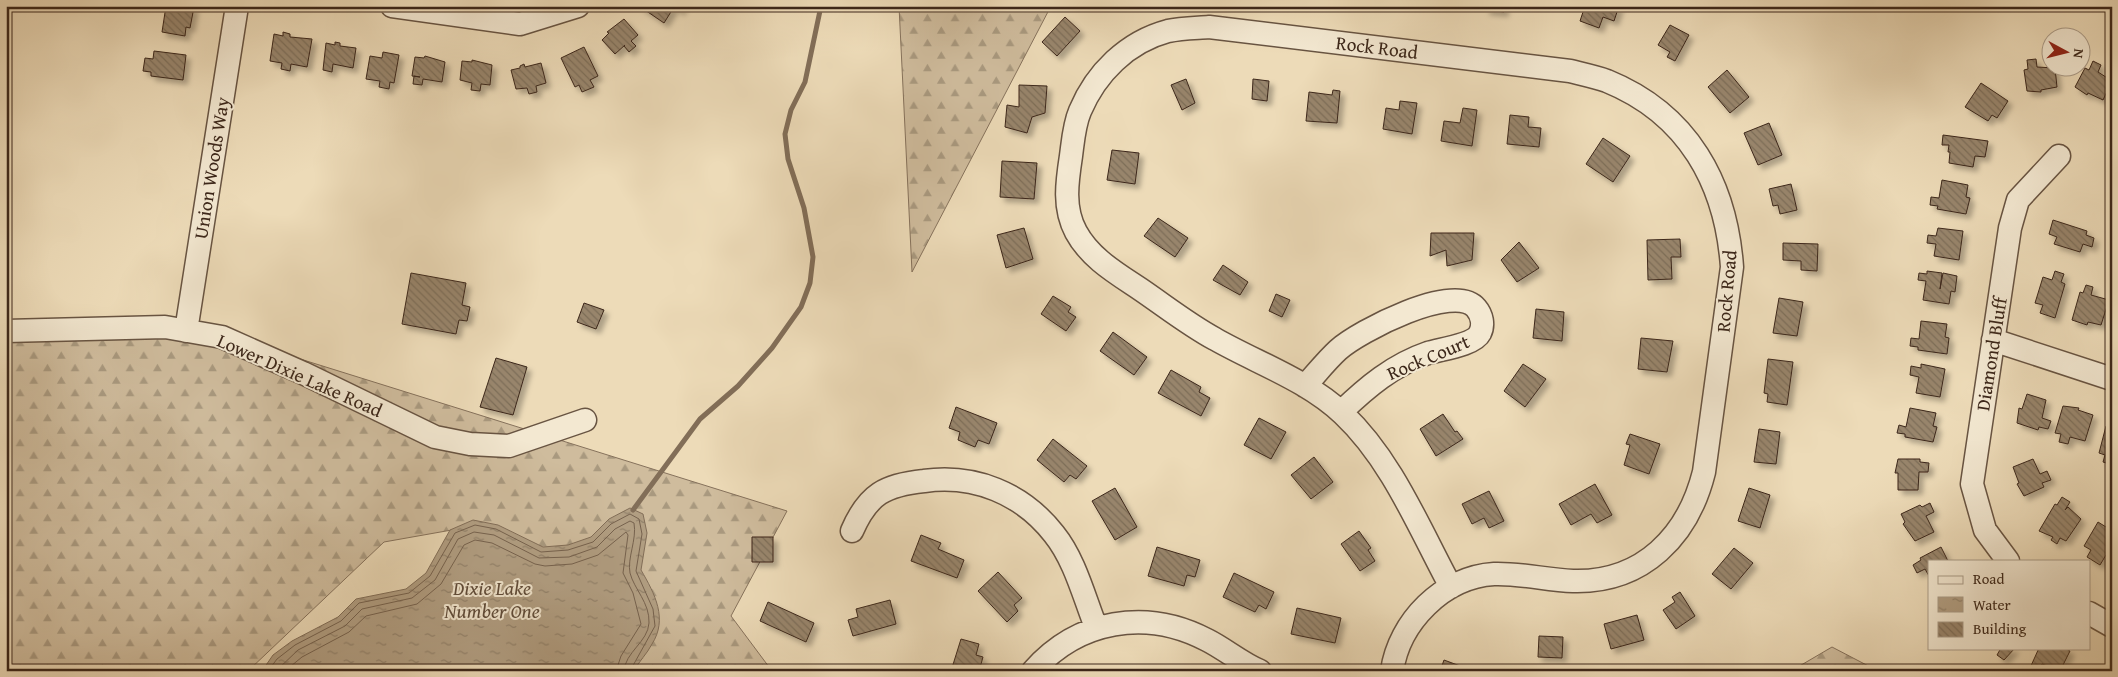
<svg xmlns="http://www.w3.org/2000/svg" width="2118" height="677" viewBox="0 0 2118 677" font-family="'Gentium Book Plus',serif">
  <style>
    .forest { fill: url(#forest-firs); stroke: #86725c }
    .water { fill: url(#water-ripples); stroke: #826e58 }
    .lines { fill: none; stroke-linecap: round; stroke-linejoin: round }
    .shore { stroke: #76624e; stroke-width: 1 }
    .stream { stroke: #826e58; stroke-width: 5 }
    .building { fill: url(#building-back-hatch); stroke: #3c271a; filter: url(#shadow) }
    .minor-casing { stroke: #685442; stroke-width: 25 }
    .minor { stroke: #f3e8d1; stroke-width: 22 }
    .labels { text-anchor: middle; stroke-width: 4; stroke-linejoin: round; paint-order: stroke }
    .street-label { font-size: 19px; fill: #3c271a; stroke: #f3e8d1 }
    .water-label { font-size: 20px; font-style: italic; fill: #5f4b39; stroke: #f3e8d1 }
  </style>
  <defs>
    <pattern id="forest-firs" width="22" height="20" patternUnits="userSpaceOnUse" patternTransform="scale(1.25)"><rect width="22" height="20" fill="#cfbc9d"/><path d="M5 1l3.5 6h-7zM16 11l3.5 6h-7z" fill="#a9997f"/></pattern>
    <pattern id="water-ripples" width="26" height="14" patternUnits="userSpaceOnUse" patternTransform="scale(1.25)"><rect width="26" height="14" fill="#b19e82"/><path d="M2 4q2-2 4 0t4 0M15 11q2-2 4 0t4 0" fill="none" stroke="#91816a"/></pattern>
    <pattern id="building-back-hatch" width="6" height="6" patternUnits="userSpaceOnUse" patternTransform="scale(1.25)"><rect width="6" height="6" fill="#98856c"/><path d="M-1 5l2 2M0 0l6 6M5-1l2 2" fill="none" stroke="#7d6d58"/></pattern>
    <filter id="shadow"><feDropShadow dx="4.5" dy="4.5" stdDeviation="2.5" flood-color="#0004"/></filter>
  </defs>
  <rect width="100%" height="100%" fill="#eddbb8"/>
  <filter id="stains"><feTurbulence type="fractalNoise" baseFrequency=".004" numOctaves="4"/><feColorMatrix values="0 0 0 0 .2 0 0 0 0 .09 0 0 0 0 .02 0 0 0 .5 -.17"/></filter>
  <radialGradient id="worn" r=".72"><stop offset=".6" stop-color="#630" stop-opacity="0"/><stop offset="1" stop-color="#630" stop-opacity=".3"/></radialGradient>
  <path class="forest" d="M899,6H1051L912,272Z
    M6,324L204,329L787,511L731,616L772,671H602L463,528L384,542L248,671H6Z
    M1832,647L1878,671H1791Z"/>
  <path class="water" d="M630,508L643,514L647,533L641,570C655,594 668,619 652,644C647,654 639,661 634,671H262L273,655L292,641L338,617L356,599L406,589L426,573L450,530L473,520L498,525L543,547L568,545L591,537L609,519Z"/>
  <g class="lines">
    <path class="shore" d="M268,671L277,659L295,645L341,621L359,603L409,593L430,576L455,533L475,525L496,529L541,552L568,550L593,542L611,524L630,514L639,519L642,534L636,571L653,609L655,626L630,671
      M276,671L298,650L345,626L362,609L412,598L435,580L458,539L474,532L494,535L539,558L569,557L597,547L615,529L630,521L634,523C637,540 627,558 630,573C634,589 650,603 649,623C648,642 625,652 624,671
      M285,671L302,657L349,632L366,616L417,604L441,584L464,545L475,540L492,543L535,564L545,566L572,564L598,555L626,532L628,535L623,573L633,593L641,624L621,656L616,671"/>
    <path class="stream" d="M633,510L700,419L738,386L772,348L801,307L810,283L813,257L804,208L788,159L785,134L791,110L805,82L821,6"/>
  </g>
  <path class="building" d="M166,6L194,7L190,28L186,27L185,36L162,32Z
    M639,6H683L680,11L674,7L664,23Z
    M1486,6H1504V12L1485,10Z
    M1585,6H1619L1614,21L1603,17L1599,28L1580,21Z
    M1065,17L1080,31L1057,56L1042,42Z
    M624,19L638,35L631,41L636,46L629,52L624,46L625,45L615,54L602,40L609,33L607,32Z
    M1670,25L1689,35L1675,61L1667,57L1670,52L1658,45Z
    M283,32L290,34V37L312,39L307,67L291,64L290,71L281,69L282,63L270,61L274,34L283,36Z
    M335,42L340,43V46L356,48L353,68L333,64L332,72L323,70L326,43L335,45Z
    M584,47L598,76L590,80L594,87L582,92L579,85L575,87L561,58Z
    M154,51L186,55L183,80L151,76V72L143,71L145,58L153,59Z
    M383,52L399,55L394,83L390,82L389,89L379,87L380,81L366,79L370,56L382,58Z
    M425,56L445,62L442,82L423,79L422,85L413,84L414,76L420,77L412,76L415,57L424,58Z
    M2036,59L2037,67L2055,68L2057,87L2041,90V92L2027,91L2024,70L2028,69L2027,60Z
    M472,60L492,65L490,85L481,84L480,91L471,90L472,83L460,80L462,61L472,62Z
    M2093,61L2101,65L2098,72L2112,81L2103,100L2088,93L2087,95L2075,87L2085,68L2089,70Z
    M541,63L546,83L536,86L537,92L529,94L527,88L516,89L511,70L520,68V66L524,64L525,67Z
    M1727,70L1749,97L1730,113L1708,87Z
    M1186,79L1195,103L1182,110L1171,85Z
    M1253,79L1269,81L1267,101L1252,99Z
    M1981,83L2008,101L1997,118L1992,115L1988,121L1965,107Z
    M1019,85L1047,86L1045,113L1032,117L1027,133L1005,127L1007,105L1019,107Z
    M1333,90L1340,91L1337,123L1306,121L1309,92L1332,95Z
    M1400,101L1417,103L1412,134L1383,129L1386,108L1399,110Z
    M1463,108L1477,110L1472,146L1441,141L1444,121L1460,123Z
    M1510,115L1529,117L1528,127L1541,128L1539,147L1507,144Z
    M1769,123L1782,155L1758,165L1744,133Z
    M1943,135L1988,141L1985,157L1975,156L1973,167L1949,163L1950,152H1948L1949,145H1942Z
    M1603,138L1630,156L1613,182L1586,164Z
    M1112,150L1139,153L1135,184L1107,180Z
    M1002,161L1037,163L1034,199L1000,197Z
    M1942,180L1968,185L1966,197L1970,198L1966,214L1937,209L1938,206L1930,205L1931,197L1939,198Z
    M1791,184L1797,210L1780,214L1778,205L1773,206L1769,189Z
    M1158,218L1188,238L1175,257L1144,236Z
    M2053,220L2087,231L2086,235L2094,238L2092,247L2083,244L2080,252L2054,244L2057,237L2049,234Z
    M1024,228L1033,259L1006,268L997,235Z
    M1938,228L1963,231L1959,260L1934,256L1936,244L1927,243L1928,235L1936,236Z
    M1431,233H1474L1472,260L1447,266L1446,250L1430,256Z
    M1680,239L1681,257H1671L1672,279L1648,280L1647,240Z
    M1519,242L1539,268L1517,282L1501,260Z
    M1783,243L1818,244L1817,271L1801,270V261L1783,260Z
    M1223,265L1248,282L1240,295L1213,280Z
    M1927,271L1942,273L1940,289L1943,273L1957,276L1955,292L1951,291L1949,304L1923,300L1926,281L1918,280L1919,273L1927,274Z
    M2055,271L2064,274L2061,282L2065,284L2055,318L2040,313L2043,305L2035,303L2043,277L2052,280Z
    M411,273L466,283L462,305L470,307L467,321L459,320L456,334L402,324Z
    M2086,285L2093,287L2091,295L2109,300L2101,325L2088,322L2087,325L2072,320L2080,292L2083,293Z
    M1276,294L1290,300L1282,317L1269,311Z
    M1053,296L1071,307L1068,312L1076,317L1066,331L1041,314Z
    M1779,298L1803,302L1797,336L1773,333Z
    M584,303L604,310L596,329L577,322Z
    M1536,309L1564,312L1562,341L1533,338Z
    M1921,321L1947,324L1945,337L1949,338L1947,354L1918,350V347L1910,346L1911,338L1919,339Z
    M1113,332L1147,357L1134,375L1100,351Z
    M1641,338L1673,341L1667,372L1638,369Z
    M496,358L527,367L513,415L480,407Z
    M1768,359L1793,362L1787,405L1767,402L1768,394L1764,393Z
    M1523,364L1546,379L1525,407L1504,391Z
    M1921,364L1945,369L1940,397L1916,393L1919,377L1910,375L1911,366L1921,368Z
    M1171,370L1201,387L1199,392L1210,398L1201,416L1158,393Z
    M2027,394L2046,400L2042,418L2051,421L2048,429L2039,427L2038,430L2017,423L2019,408L2022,409Z
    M2063,406L2079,408L2078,410L2093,415L2085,441L2070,437L2068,444L2059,442L2061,434L2055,433Z
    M956,407L997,423L989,444L978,440L975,447L958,440L960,432L949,428Z
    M1910,408L1936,413L1933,426L1937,427L1933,442L1905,437V434L1897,433L1899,425L1906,427Z
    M1443,414L1455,432L1457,431L1463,439L1436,456L1420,429Z
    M1259,418L1286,432L1271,459L1244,445Z
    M2106,426L2112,428V465L2103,462L2105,455L2099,453Z
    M1759,429L1780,432L1776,464L1754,462Z
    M1630,434L1660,444L1649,474L1624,465L1630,445L1626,444Z
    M1053,439L1087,466L1076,479L1070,475L1064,482L1037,460Z
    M1314,457L1333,482L1311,499L1291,475Z
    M1898,459H1920V462L1929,463L1928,472H1919L1918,490H1898V473H1895Z
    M2033,459L2040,474L2047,471L2051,480L2042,483L2044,487L2024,496L2017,484L2019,483L2013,467Z
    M1595,484L1612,515L1597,523L1591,514L1571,525L1559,504Z
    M1115,488L1137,527L1115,540L1092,501Z
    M1749,488L1770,495L1760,528L1738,521Z
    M1489,491L1504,521L1489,528L1484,518L1472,524L1462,504Z
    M2062,497L2070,502L2065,510L2068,507L2081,519L2066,541L2060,538L2057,544L2051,540L2053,537L2039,531L2055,504L2057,505Z
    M1930,503L1934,512L1926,516L1934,532L1915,541L1903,524L1905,522L1901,514L1920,505L1922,507Z
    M2110,519L2112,545L2100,565L2087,557L2091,550L2084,546L2098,522L2106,527Z
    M1359,531L1371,548L1368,550L1375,561L1360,571L1341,544Z
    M921,535L941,543L938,549L964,560L957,578L911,561Z
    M752,537H773V562H752Z
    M1157,547L1200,560L1195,577L1187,575L1184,586L1148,576Z
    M1941,547L1948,561H1929V576L1925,569L1917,573L1913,565L1921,560L1920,558Z
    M1734,548L1753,563L1731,589L1712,574Z
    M998,572L1022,598L1014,605L1018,611L1007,622L978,591Z
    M1234,573L1274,592L1266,609L1259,605L1255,612L1223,597Z
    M1680,592L1695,616L1676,629L1663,610L1675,602L1672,597Z
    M890,600L896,624L853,636L848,620L858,617L856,609Z
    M768,602L814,623L806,642L760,621Z
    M1297,608L1341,618L1335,643L1291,634Z
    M1637,615L1644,640L1611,649L1604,624Z
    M1539,636L1563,637L1562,658L1538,657Z
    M961,639L979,644L976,655L983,657L979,671H951Z
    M2001,648H2015L2004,660L1997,655Z
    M2039,648H2065L2070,651L2060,671L2042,664L2039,671L2030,668Z
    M1444,660L1471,670V671H1440Z"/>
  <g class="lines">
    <g class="minor-casing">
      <path id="minor" d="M392,6L520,24L578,6
        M6,331L165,327L222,337L303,373L435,437L470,444L509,446L585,420
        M186,331L237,6
        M1993,340L2112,379
        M1305,386C1316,374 1326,361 1338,350C1359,331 1454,282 1476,308C1482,315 1484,325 1480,333C1474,345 1441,349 1428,353C1393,365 1367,387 1341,412
        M852,531C868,494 885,485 924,481C974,474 1022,493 1054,534C1075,560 1084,597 1096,627
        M2008,561L1985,530L1972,484L2010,228L2018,200L2059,156
        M2089,613L2112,626
        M1033,671C1078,620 1146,608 1207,640C1225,649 1241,663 1260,671
        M1392,671C1399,622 1443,577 1494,574C1520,573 1547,580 1573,581C1643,583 1688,536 1704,472L1732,267C1726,183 1688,114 1607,81C1596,77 1582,74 1570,71L1209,27C1196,28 1181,28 1168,31C1127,42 1096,73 1080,111C1074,125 1073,141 1071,156C1067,182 1063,208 1076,232C1090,258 1116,273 1140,289C1165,306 1189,325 1215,339C1257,363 1307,380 1343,414C1392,460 1419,528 1451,587"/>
    </g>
    <use href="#minor" class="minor"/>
  </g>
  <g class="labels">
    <g class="street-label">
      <text transform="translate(1377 47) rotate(7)" y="7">Rock Road</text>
      <text transform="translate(211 168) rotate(-81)" y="7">Union Woods Way</text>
      <text transform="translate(1726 291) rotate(-85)" y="7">Rock Road</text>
      <text transform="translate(1991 354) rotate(-81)" y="7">Diamond Bluff</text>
      <text transform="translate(1428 357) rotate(-23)" y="7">Rock Court</text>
      <text transform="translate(300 375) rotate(24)" y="7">Lower Dixie Lake Road</text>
    </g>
    <g class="water-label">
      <text x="492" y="595">Dixie Lake<tspan x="492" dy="23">Number One</tspan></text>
    </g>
  </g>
  <rect width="2118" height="677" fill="none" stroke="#eddbb8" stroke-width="25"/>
  <rect x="8" y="8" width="2103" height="662" fill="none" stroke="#3c271a" stroke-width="2.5"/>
  <rect x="12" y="12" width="2093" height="652" fill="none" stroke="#3c271a"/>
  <rect x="1928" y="560" width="162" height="90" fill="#f3e8d1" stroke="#aa9b88"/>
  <rect x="1938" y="576" width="25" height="8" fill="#f3e8d1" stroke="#aa9b88"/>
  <text x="1973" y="584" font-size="15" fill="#3c271a">Road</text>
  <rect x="1938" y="597" width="25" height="15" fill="url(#water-ripples)" stroke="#aa9b88"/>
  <text x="1973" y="610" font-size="15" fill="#3c271a">Water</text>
  <rect x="1938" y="622" width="25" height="15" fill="url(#building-back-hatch)" stroke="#aa9b88"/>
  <text x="1973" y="634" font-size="15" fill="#3c271a">Building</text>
  <g transform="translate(2066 52) rotate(97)"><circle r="24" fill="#f3e8d1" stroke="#aa9b88"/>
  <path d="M0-4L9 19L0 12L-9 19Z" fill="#8f2418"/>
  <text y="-8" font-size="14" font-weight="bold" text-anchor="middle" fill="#3c271a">N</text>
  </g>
  <rect width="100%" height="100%" filter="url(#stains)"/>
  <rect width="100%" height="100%" fill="url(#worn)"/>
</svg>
